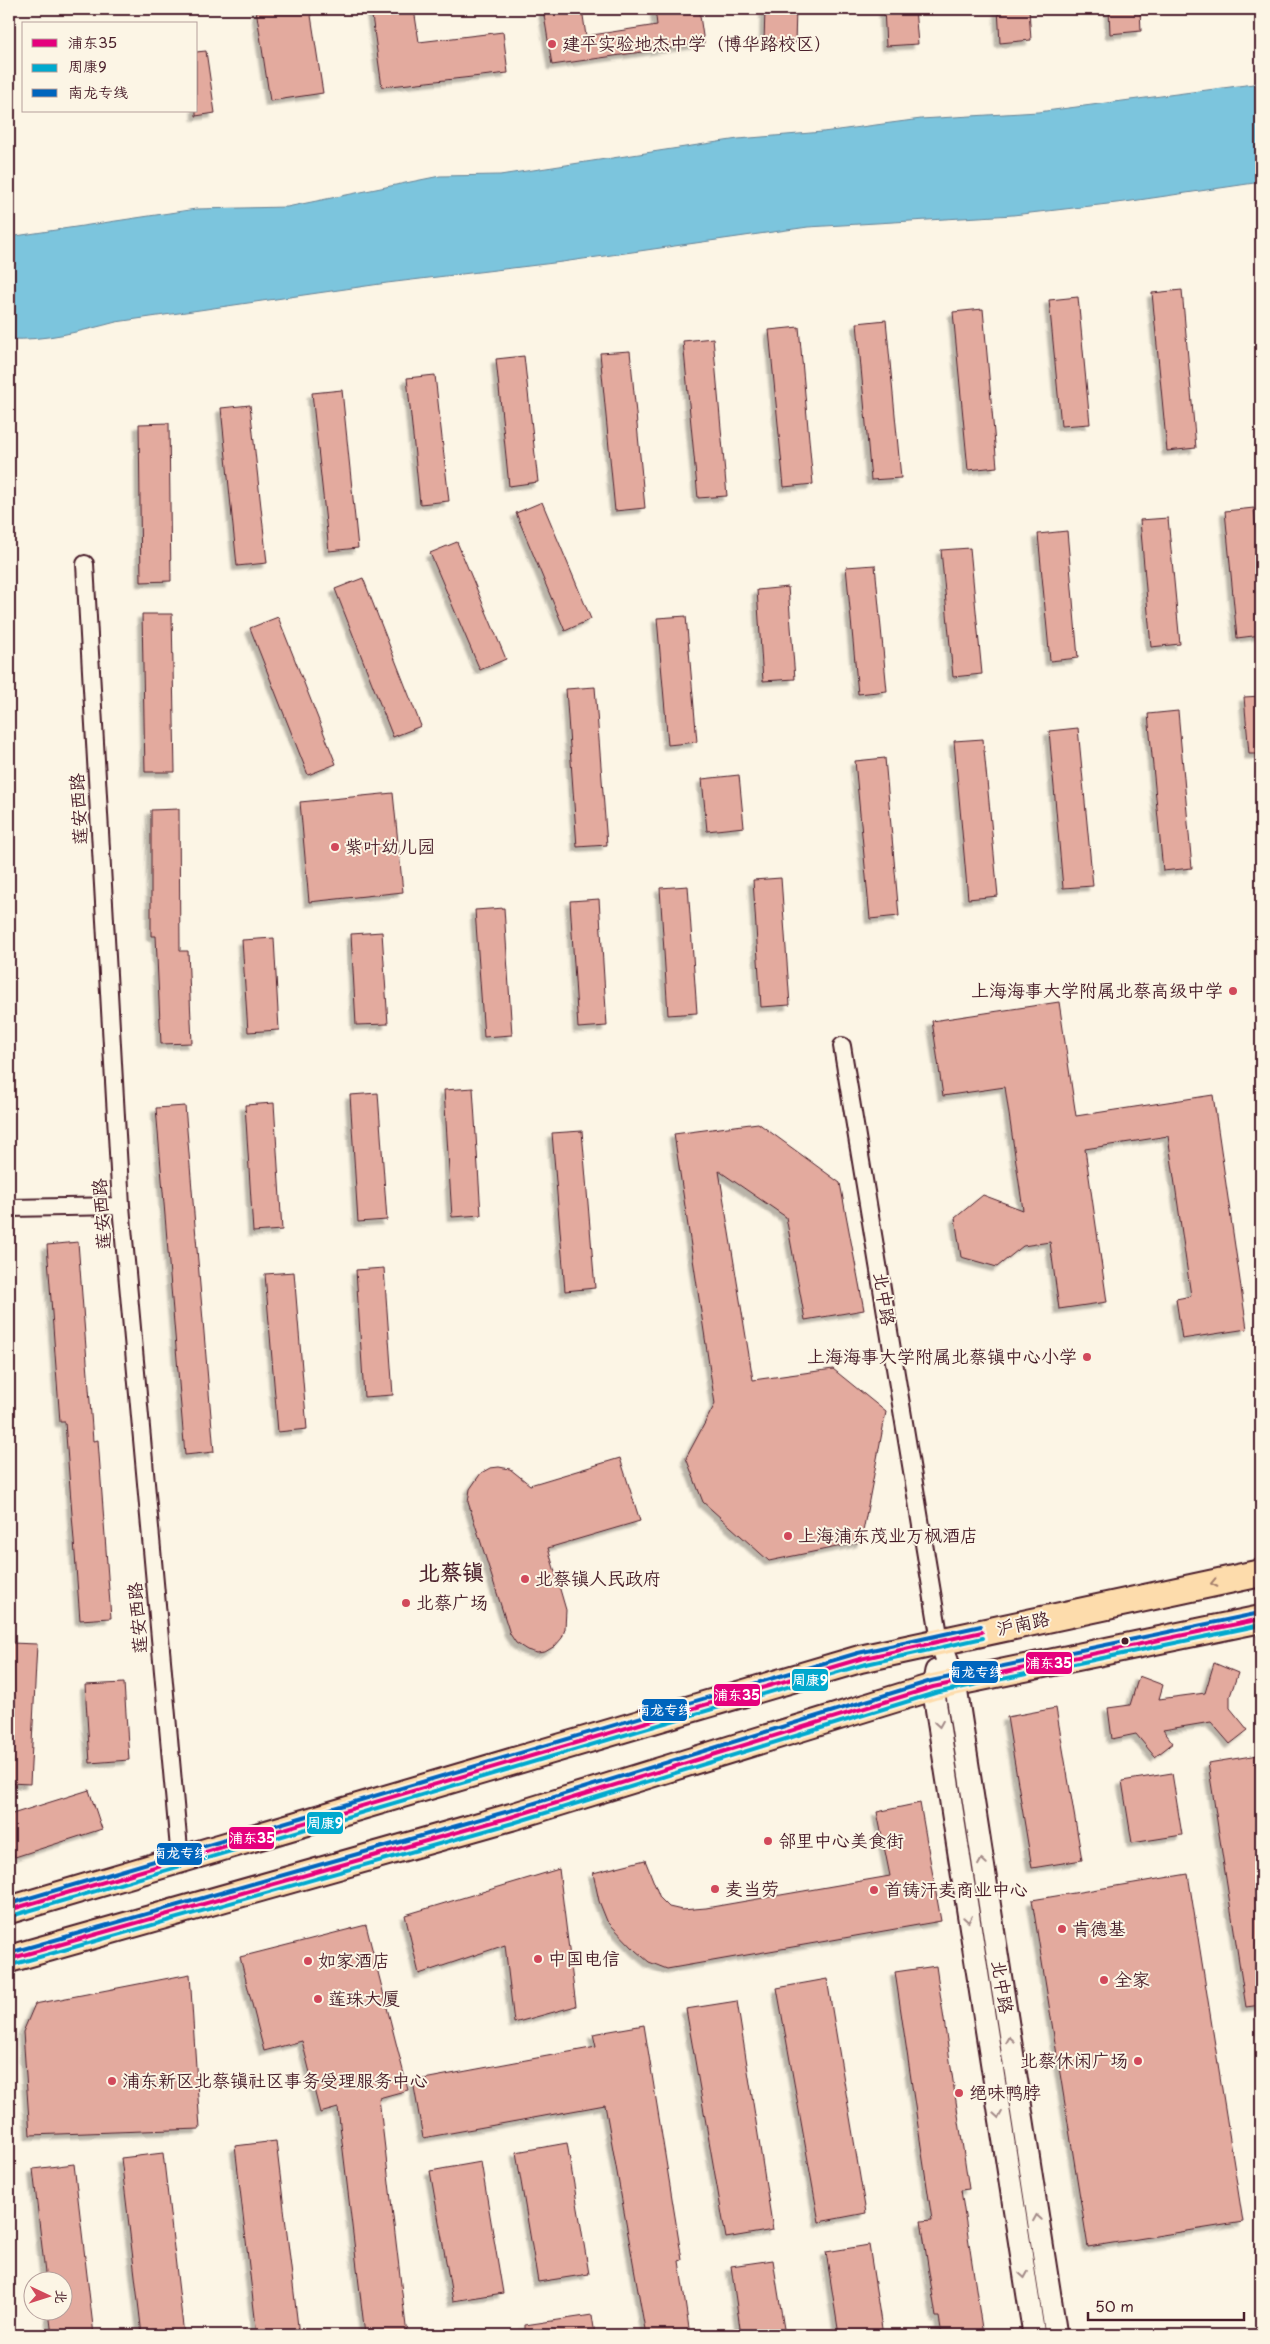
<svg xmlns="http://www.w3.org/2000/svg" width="1270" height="2344" viewBox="0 0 1270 2344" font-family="'Playpen Sans','LXGW WenKai TC',sans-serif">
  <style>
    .water { fill: #7cc5dd; stroke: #688396 }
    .building { fill: #e3aa9e; stroke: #4a1f2b; filter: url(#shadow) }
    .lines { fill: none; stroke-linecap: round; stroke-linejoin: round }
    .minor-casing { stroke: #4a1f2b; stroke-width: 20 }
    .tertiary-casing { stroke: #4a1f2b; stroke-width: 25 }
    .primary-casing { stroke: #4a1f2b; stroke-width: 30 }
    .minor { stroke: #fcf5e5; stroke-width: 16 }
    .tertiary { stroke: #fcf5e5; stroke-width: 21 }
    .primary { stroke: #fddcac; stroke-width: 26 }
    .bus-1-casing { stroke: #fcf5e5; stroke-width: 8 }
    .bus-2-casing { stroke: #fcf5e5; stroke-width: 8 }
    .bus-3-casing { stroke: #fcf5e5; stroke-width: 8 }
    .bus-1 { stroke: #e5007d; stroke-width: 4 }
    .bus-2 { stroke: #00a9ce; stroke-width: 4 }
    .bus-3 { stroke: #0065bd; stroke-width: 4 }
    .oneway { stroke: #a47e6c }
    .oneway2 { stroke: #a38a88 }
    .poi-dot { fill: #d1495b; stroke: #fcf5e5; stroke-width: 2 }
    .bus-dot { fill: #4a1f2b; stroke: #fcf5e5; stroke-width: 2 }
    .labels { text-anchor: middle; stroke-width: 4; stroke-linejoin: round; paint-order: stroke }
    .poi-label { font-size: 18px; fill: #4a1f2b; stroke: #fcf5e5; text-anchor: start }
    .street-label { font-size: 18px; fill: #4a1f2b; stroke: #fcf5e5 }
    .district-label { font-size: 22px; font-weight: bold; fill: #4a1f2b; stroke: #fcf5e5 }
    .line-badge { stroke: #fcf5e5; stroke-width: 2 }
    .badge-label { font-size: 14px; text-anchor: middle; font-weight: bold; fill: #fff }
  </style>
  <defs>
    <filter id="shadow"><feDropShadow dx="-4.5" dy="4.5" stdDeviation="1" flood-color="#0004"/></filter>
  </defs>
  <rect width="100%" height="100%" fill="#fcf5e5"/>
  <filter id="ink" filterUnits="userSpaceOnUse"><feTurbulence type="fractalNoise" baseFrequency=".02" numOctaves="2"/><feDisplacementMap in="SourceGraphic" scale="10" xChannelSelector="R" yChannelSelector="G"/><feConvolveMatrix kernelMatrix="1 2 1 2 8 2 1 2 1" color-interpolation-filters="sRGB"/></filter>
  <g filter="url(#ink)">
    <path class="water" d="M1261,83V182L1125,202L1013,215L808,227L562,262L387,283L116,322C82,331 44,341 9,339V237L196,209L287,207L440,176L500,175L738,139L823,132L921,119L1038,112Z"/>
    <path class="building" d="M256,9H310L323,93L270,101Z
      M371,9H414L419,42L503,32L508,73L382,87Z
      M543,9H582L586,36L657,25L655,9H699L704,43L552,65Z
      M765,9H796L795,44L764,42Z
      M884,9H915L918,44L886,46Z
      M998,9H1029L1031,40L1000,43Z
      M1109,9H1140L1141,31L1110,34Z
      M206,51L215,113L196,116V52Z
      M1182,290L1196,448L1167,451L1152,293Z
      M1078,297L1090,424L1061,426L1049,300Z
      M983,309L997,467L968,470L953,312Z
      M886,320L901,478L871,480L857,323Z
      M799,327L813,484L784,487L769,330Z
      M713,338L727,496L698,498L683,341Z
      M630,351L645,508L615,511L600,353Z
      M524,356L538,482L509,486L496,359Z
      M435,375L449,501L420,504L407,378Z
      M342,390L358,548L329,551L312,393Z
      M250,405L267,563L237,566L221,408Z
      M169,423L171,581L141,582L139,424Z
      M542,502L591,619L565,631L516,513Z
      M1254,508L1261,591V635L1237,638L1225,511Z
      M1168,518L1180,644L1151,647L1140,520Z
      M1067,531L1078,658L1050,661L1038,534Z
      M457,542L506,659L480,670L430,553Z
      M970,548L982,674L953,677L941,550Z
      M875,565L887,691L858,694L846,567Z
      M363,578L421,726L393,737L335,589Z
      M788,587L795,679L763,681L757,590Z
      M142,614H172L175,772H145Z
      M686,616L697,742L668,745L657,618Z
      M278,617L336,764L308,775L250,628Z
      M595,687L607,845L577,847L566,689Z
      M1261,696V754H1249L1244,697Z
      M1178,711L1192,868L1163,871L1148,714Z
      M1078,728L1093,886L1063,888L1049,731Z
      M983,739L998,896L968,899L954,741Z
      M885,758L899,916L870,919L855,761Z
      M739,775L744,827L707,831L702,779Z
      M393,793L403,892L309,902L300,802Z
      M179,809L180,951H188L192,1043L161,1044L156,936H151V810Z
      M781,878L790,1005L761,1007L753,880Z
      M688,886L697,1013L668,1015L660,888Z
      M599,899L607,1026L578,1028L570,901Z
      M504,908L512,1035L484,1037L475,910Z
      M382,932L388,1024L356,1025L351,934Z
      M274,938L279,1030L248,1032L242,940Z
      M1059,1002L1076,1116L1213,1095L1247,1329L1182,1339L1176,1299L1191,1296L1168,1136L1085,1149L1107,1302L1059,1309L1050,1242L1023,1246L997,1267L961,1257L955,1218L983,1195L1023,1210L1005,1087L943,1096L932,1021Z
      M473,1088L481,1215L452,1217L444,1090Z
      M378,1093L387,1220L358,1222L350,1095Z
      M274,1103L282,1230L253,1232L245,1105Z
      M185,1106L214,1452L185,1455L156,1108Z
      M758,1123L840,1183L864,1310L805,1320L786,1217L719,1171L753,1380L833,1369L886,1412L861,1542L769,1561L703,1502L686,1458L715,1404L674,1134Z
      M582,1131L595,1288L565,1291L552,1133Z
      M78,1242L93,1441L98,1440L111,1618L80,1620L65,1422H60L47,1245Z
      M384,1268L393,1395L364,1397L356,1270Z
      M294,1272L307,1429L278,1432L265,1274Z
      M620,1458L640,1521L548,1548L566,1610L565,1629L562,1638L555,1646L545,1652L537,1653L527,1650L516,1643L510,1634L468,1502L470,1489L481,1473L490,1468L499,1467L510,1469L530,1485Z
      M11,1643L37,1644L30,1784L9,1783Z
      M1214,1663L1238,1673L1230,1696V1708L1248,1730L1230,1744L1211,1722L1163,1730L1173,1743L1155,1757L1136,1734L1112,1739L1108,1708L1130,1705L1139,1676L1163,1685L1159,1699L1205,1693Z
      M124,1683L129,1760L90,1763L85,1685Z
      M1056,1708L1082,1860L1032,1868L1007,1717Z
      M1258,1755L1261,1777V2005L1246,2007L1208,1763Z
      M1172,1773L1182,1835L1132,1843L1122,1781Z
      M89,1790L102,1829L15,1857L9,1838V1815Z
      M920,1803L941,1921L667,1969L649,1962L636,1951L607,1921L599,1901L593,1873L645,1860L660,1898L669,1907L682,1910L706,1908L890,1876L877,1812Z
      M559,1869L576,2006L514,2023L505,1945L419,1974L405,1915Z
      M1188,1874L1243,2222L1088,2247L1032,1900Z
      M366,1925L408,2090L379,2098L407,2335H365L338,2108L320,2113L302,2041L264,2051L240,1957Z
      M936,1966L969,2189L961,2190L983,2335H942L939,2317H936L921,2221L932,2220L895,1972Z
      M190,1974L200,2129L30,2135L23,2032L35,2004Z
      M827,1979L866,2213L819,2222L777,1988Z
      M737,2001L773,2230L726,2238L686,2009Z
      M644,2025L682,2260L679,2261L690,2335H646L605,2105L423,2138L413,2081L596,2047L593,2034Z
      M276,2141L299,2335H257L235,2146Z
      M567,2143L589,2274L538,2282L516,2152Z
      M163,2153L184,2335H142L121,2158Z
      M481,2162L503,2293L453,2301L430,2171Z
      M74,2164L94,2335H52L49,2312H62V2282H46L33,2169Z
      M869,2245L883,2335H839L826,2252Z
      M773,2260L785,2335H741L731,2266Z
      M592,2315L595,2335H525V2325Z"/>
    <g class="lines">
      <g class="minor-casing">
        <path id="minor" d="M85,564L121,1206L180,1860
          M842,1046L940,1641
          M9,1208L121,1206"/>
      </g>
      <g class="tertiary-casing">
        <path id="tertiary" d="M940,1641L955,1682L1056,2335
          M936,1671L933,1687L1034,2335"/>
      </g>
      <g class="primary-casing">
        <path id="primary" d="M9,1910L860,1659L1261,1573
          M9,1959L511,1817L933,1687L1261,1619"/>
      </g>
      <use href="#minor" class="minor"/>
      <use href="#tertiary" class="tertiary"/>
      <use href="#primary" class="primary"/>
      <g class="bus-1-casing">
        <path id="bus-1" d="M9,1910L860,1659L982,1632
          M9,1959L511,1817L933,1687L1261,1619"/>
      </g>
      <g class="bus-2-casing">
        <path id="bus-2" d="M11,1916L862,1665L983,1638
          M11,1965L513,1823L935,1693L1261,1625"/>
      </g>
      <g class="bus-3-casing">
        <path id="bus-3" d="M9,1904L858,1653L981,1626
          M9,1953L509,1811L931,1681L1260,1613"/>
      </g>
      <use href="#bus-1" class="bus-1"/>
      <use href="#bus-2" class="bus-2"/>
      <use href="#bus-3" class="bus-3"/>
    </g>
    <defs><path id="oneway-chevron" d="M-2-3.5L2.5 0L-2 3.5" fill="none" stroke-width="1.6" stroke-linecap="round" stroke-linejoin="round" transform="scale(1.25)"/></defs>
    <use class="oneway" href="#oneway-chevron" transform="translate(1214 1583) rotate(168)"/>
    <g class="oneway2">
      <use href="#oneway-chevron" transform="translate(939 1724) rotate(81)"/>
      <use href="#oneway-chevron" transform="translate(982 1862) rotate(-99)"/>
      <use href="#oneway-chevron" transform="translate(968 1919) rotate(81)"/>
      <use href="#oneway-chevron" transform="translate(1010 2040) rotate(-99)"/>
      <use href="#oneway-chevron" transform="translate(998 2115) rotate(81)"/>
      <use href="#oneway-chevron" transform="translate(1037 2218) rotate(-99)"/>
      <use href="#oneway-chevron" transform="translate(1024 2275) rotate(81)"/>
    </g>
  </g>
  <g class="poi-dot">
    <circle cx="552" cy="44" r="5"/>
    <circle cx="335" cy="847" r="5"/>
    <circle cx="1233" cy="991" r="5"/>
    <circle cx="1087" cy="1357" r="5"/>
    <circle cx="788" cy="1536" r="5"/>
    <circle cx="525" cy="1579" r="5"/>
    <circle cx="406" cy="1603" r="5"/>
    <circle cx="768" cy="1841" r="5"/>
    <circle cx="715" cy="1889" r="5"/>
    <circle cx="874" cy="1890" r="5"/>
    <circle cx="1062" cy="1929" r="5"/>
    <circle cx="538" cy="1959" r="5"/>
    <circle cx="308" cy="1961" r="5"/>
    <circle cx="1104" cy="1980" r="5"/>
    <circle cx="318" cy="1999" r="5"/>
    <circle cx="1138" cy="2061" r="5"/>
    <circle cx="112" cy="2081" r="5"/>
    <circle cx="959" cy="2093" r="5"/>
  </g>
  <circle class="bus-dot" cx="1125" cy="1641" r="4.5"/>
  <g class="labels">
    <g class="poi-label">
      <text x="562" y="50">建平实验地杰中学（博华路校区）</text>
      <text x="345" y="853">紫叶幼儿园</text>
      <text x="1223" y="997" text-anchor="end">上海海事大学附属北蔡高级中学</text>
      <text x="1077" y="1363" text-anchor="end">上海海事大学附属北蔡镇中心小学</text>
      <text x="798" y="1542">上海浦东茂业万枫酒店</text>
      <text x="535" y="1585">北蔡镇人民政府</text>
      <text x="416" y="1609">北蔡广场</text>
      <text x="778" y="1847">邻里中心美食街</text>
      <text x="725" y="1895">麦当劳</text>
      <text x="884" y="1896">首铸汗麦商业中心</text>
      <text x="1072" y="1935">肯德基</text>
      <text x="548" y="1965">中国电信</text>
      <text x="318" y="1967">如家酒店</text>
      <text x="1114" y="1986">全家</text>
      <text x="328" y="2005">莲珠大厦</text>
      <text x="1128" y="2067" text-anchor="end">北蔡休闲广场</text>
      <text x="122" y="2087">浦东新区北蔡镇社区事务受理服务中心</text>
      <text x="969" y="2099">绝味鸭脖</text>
    </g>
    <g class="street-label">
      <text transform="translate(79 809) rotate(-93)" y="6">莲安西路</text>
      <text transform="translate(102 1214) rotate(-94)" y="6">莲安西路</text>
      <text transform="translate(884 1299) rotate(81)" y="6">北中路</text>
      <text transform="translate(138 1618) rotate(-95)" y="6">莲安西路</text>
      <text transform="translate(1023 1624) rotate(-12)" y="6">沪南路</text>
      <text transform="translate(1002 1987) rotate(81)" y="6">北中路</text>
    </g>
    <g class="district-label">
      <text x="451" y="1580">北蔡镇</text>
    </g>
  </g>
  <g class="line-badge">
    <rect x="1025" y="1651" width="48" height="24" rx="5" fill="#e5007d"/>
    <rect x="951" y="1660" width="48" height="24" rx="5" fill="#0065bd"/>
    <rect x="791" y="1668" width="38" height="24" rx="5" fill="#00a9ce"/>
    <rect x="713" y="1683" width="48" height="24" rx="5" fill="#e5007d"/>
    <rect x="641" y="1698" width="47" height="24" rx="5" fill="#0065bd"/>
    <rect x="306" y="1811" width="38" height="24" rx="5" fill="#00a9ce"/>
    <rect x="228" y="1826" width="47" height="24" rx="5" fill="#e5007d"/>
    <rect x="156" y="1842" width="47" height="24" rx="5" fill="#0065bd"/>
  </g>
  <g class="badge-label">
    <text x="1049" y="1668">浦东35</text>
    <text x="975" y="1677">南龙专线</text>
    <text x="810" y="1685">周康9</text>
    <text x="737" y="1700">浦东35</text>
    <text x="664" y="1715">南龙专线</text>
    <text x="325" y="1828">周康9</text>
    <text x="252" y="1843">浦东35</text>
    <text x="180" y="1858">南龙专线</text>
  </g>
  <rect width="1270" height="2344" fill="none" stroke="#fcf5e5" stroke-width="30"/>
  <rect x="15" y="15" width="1240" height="2314" fill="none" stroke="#4a1f2b" stroke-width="2" filter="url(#ink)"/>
  <rect x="22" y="22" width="175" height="90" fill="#fcf5e5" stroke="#b59f9b"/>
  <rect x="32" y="39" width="25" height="8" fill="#e5007d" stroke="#b59f9b"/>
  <text x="68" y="48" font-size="15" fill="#4a1f2b">浦东35</text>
  <rect x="32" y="64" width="25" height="8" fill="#00a9ce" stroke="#b59f9b"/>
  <text x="68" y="72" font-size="15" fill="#4a1f2b">周康9</text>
  <rect x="32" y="89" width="25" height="8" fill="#0065bd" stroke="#b59f9b"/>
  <text x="68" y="98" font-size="15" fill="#4a1f2b">南龙专线</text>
  <g transform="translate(48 2296) rotate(94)"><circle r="24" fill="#fcf5e5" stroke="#b59f9b"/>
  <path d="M0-4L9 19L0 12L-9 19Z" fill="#d1495b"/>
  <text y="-8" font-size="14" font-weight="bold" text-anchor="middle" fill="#4a1f2b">北</text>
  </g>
  <path d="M1088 2312v8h156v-8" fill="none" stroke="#4a1f2b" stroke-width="2.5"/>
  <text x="1095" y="2312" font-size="15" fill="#4a1f2b" stroke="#fcf5e5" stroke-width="4" paint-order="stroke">50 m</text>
</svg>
